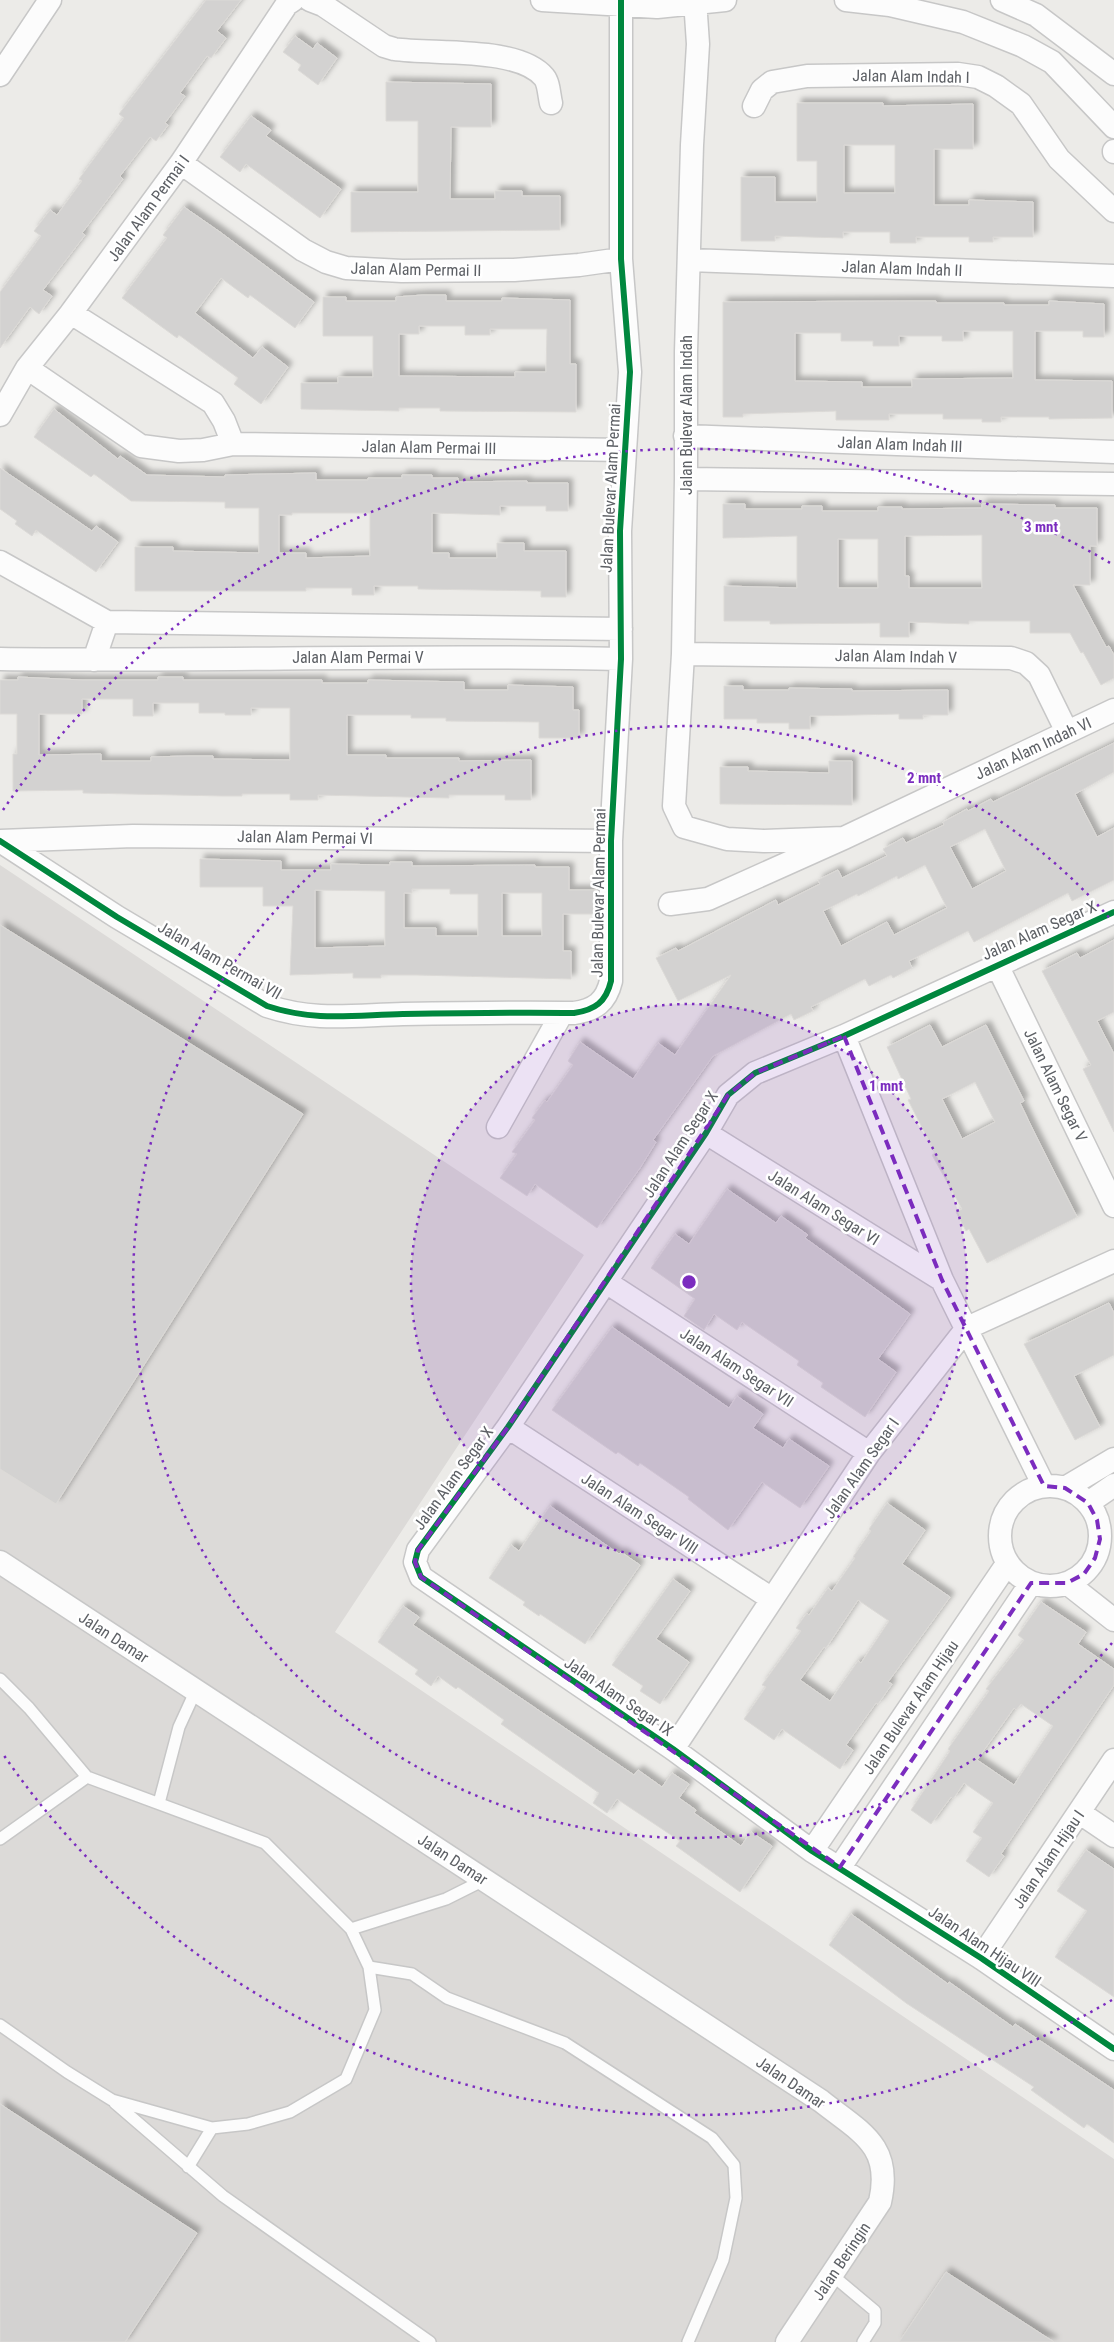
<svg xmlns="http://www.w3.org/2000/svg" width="1114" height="2342" viewBox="0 0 1114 2342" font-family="'Roboto Condensed',sans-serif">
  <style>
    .industrial { fill: #dcdad8 }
    .building { fill: #d3d2d1; stroke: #dcdad7; fill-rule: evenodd; filter: url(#shadow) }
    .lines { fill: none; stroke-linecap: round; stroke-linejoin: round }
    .lane-casing { stroke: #c7c7c7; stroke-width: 14 }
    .street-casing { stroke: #c7c7c7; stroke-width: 25 }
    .lane { stroke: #fcfcfc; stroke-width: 11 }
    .street { stroke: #fcfcfc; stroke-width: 22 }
    .cycleway-casing { stroke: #fff; stroke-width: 9 }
    .cycleway { stroke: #00873e; stroke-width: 6 }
    .marked { fill: none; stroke: #7b2cbf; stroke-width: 4; stroke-dasharray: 10 6; stroke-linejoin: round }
    .ring { fill: none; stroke: #7b2cbf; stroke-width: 2.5; stroke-dasharray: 2.5 5 }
    .labels { text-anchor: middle; stroke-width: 5; stroke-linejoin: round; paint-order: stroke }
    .street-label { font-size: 16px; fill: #5d6065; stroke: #fff }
    .centre { fill: #7b2cbf; stroke: #fff; stroke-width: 2.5 }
    .ring-label { font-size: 15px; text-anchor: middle; font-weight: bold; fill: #7b2cbf; stroke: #fff; stroke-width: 5; stroke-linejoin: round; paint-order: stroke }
  </style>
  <defs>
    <filter id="shadow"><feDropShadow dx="4.5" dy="-4.5" stdDeviation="2.5" flood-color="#0004"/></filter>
  </defs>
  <rect width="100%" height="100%" fill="#ecebe8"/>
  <path class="industrial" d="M0,865L584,1255L335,1632L1114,2159V2342H0Z"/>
  <path class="building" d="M206,0H241L217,31L226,38L211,58L207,56L180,93L185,96L165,123L168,125L156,141L150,137L120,176L123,179L82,233L85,235L43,290L52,296L39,314L30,307L0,348V292L41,236L34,231L50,210L57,215L82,181L79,179L124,118L119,114Z
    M295,36L313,49L317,43L337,58L318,85L298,70L301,65L283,52Z
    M386,82L491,84V127H451L450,199H495V191H522V196H560V230L351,232V192H418V121H386Z
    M797,103H883V106L973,104V149H934V205H969V200L1033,202V237H993V242H969V237H916V243H890V232H843V238L775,236V241H741V177H775V202H817V161H797ZM844,145H895V193H844Z
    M251,116L271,130L266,136L341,189L320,218L246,164L240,172L220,157Z
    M184,207L220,232L314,302L295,328L250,295L248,298L221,278L195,313L253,358L262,347L288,367L261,404L234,384L238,378L179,335L177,338L122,298L167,238L163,235Z
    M423,295H446V301H502V298L570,300V364H576V412L440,411V408H399V411L301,409V383H338V377H373V336H323V297H346V301H396V297ZM419,326H465V335H490V329H547L546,372H515V377L399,376V334H419Z
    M909,301H936V303H1004V305H1049V301L1104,304V337H1083V331H1035V380L1112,381V418L1049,419V417H1001V422H982V419H943V414H889V420H836V411L743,414V417H723V302ZM963,331H1013V378L912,379V387H862V382L795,381V333H841V341H873V346H899V336H942V341H963Z
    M54,409L118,459L120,456L147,475L225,477V475L316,473V480H368V478H402V475H432V478H458V482L527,481V483H568V511H546V506H500V515L432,513V553H449V558H497V543H524V551H566V597H541V591L418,589V586H374V595H352V588H306V591H135V547H173V551L259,553V508H225V502L131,501L94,474L91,477L34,437ZM292,513H370V556L306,558V553H279V515H292Z
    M0,468L92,531L96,526L118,542L96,572L36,530L32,536L15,524L17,521L0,509Z
    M723,504H745V509H802V506H822V511H878V507H902V509L982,508V504L1055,505V508H1097V546H1090V585H1073L1106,647L1109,646L1114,655V678L1101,685L1083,652L1081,653L1070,633H1030V621H969V624L909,622V637H880V623L770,624V621H724V586L797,588V536L723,538ZM982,535V588H909V576H905V536ZM838,539H878V588H838Z
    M18,677L82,680H158V677H183V680H322V683H368V680L464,682V690H508V685L573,687V710H579V738H539V722L446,721V718H411V715H347V755H386V758H459V761L531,760V800H505V795H449V798L318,795V800H290V794H242V796H222L83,793V790L13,791V754H17V714H0V680H18ZM82,699H133V716H153V703H199V713H225V715H251V708H290V760L213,759V756H188L151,757V761H101V754L39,755V714H82Z
    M724,686H743V690H789V688L852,689V691L948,690V715H923V719H899V714L810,716V729H789V723H757V719H724Z
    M1114,743V772L1075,794L1097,837L1114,828V880L1072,901L1068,893L974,942L968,931L909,961L912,968L893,978L891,975L869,986L865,979L811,1007L813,1011L794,1020L791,1014L713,1056L653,1140L656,1142L640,1168L597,1228L535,1184L527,1196L500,1178L517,1154L512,1152L535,1120L532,1118L545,1100L547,1102L573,1065L568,1061L580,1042L633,1079L658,1043L675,1055L731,975L678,1001L656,958L676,948L678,951L776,900L778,905L820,884L818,880L838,870L842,878L887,856L883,849L903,838L906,843L944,825L943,822L967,809L968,811L991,799L993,802ZM985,829L1006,871L972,889L950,847ZM925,865L947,908L894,935L887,922L841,946L823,911L857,894L858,896L897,876L898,879Z
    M829,761H852V805L720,804V767H748V771L829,773Z
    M200,859L281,861V870H331V864L390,865V862H412V866L535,865V867H569V890H597V914H563V951H571V979L417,975H381V978H353V973L290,975L293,906H263V887H200ZM412,889H450V894H478V936H436V928H404V893H412ZM315,890L385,891V946L315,948ZM502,893H542V936H502Z
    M0,925L303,1114L56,1504L0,1469Z
    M1114,940V1012L1097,1021L1114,1054V1132L1083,1069L1091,1065L1042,971L1077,953L1080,958Z
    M930,1025L942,1047L986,1025L1024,1101L1020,1103L1036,1136L1077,1217L987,1263L969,1229L966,1231L956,1212L962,1209L932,1155L935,1153L908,1100L911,1099L887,1047ZM975,1082L995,1122L962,1139L942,1099Z
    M727,1189L776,1223L781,1216L808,1235L805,1238L910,1314L878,1359L896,1372L865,1417L821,1387L823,1383L797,1365L799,1361L742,1322L737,1330L714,1314L704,1330L684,1316L695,1299L651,1268L675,1234L689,1244Z
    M1109,1303L1114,1313V1355L1074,1376L1100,1427L1075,1440L1024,1344Z
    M612,1327L729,1408L737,1396L763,1414L753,1428L783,1448L789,1439L829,1466L800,1508L762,1482L728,1530L688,1499L689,1497L640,1463L638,1466L618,1452L616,1454L552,1410Z
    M887,1503L925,1530L902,1564L950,1597L888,1682L892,1684L878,1704L876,1703L846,1745L853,1750L840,1769L782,1729L774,1740L744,1719L766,1687L762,1685L801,1631L796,1628L807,1613L809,1615L828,1588L832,1591L855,1558L853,1557L871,1531L869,1529ZM858,1600L889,1621L861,1663L858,1661L830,1701L800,1680L824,1647L826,1648Z
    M550,1506L619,1554L621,1552L640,1565L585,1644L540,1614L539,1616L523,1605L525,1602L489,1578L511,1545L519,1551Z
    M673,1579L690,1591L656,1639L689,1662L660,1704L640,1691L643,1686L612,1665Z
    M1041,1602L1086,1632L1078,1644L1114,1669V1685L1001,1854L1004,1856L989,1877L966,1861L982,1838L973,1832L993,1803L964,1783L953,1799L951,1797L931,1824L911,1810L950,1751L948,1749L989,1691L986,1689L1024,1640L1018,1635ZM1021,1704L1053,1726L1014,1785L977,1760L1014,1708L1016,1710Z
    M403,1606L419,1617L413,1625L634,1775L638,1770L662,1787L672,1773L689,1784L679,1798L696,1810L694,1813L741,1846L751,1832L772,1846L740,1892L676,1846L680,1841L617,1799L607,1813L593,1803L599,1793L501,1724L504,1720L458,1687L456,1689L438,1676L431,1686L415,1674L418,1670L378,1642Z
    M1086,1850L1114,1869V1997L1055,1957L1087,1911L1057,1891Z
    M851,1914L948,1984L949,1982L1013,2027L1015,2024L1114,2090V2143L1087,2124L1084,2128L1031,2090L1034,2087L906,2003L829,1945Z
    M0,2104L197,2233L125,2342H0Z
    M946,2272L1054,2342H899Z"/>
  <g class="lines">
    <g class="lane-casing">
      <path id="lane" d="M0,1679L29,1708L87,1777
        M159,1803L179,1727L196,1690
        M0,1839L87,1777L265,1843L351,1929L369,1967L375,2010L346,2079L290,2112L248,2124L212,2128L112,2100L67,2072L0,2025
        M351,1929L446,1899L484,1880
        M369,1967L412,1974L447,1998L565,2043L712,2138L734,2165L736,2198L723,2260L688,2342
        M115,2103L223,2196L430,2342
        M188,2167L212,2128
        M832,2275L875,2311V2323L863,2342"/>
    </g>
    <g class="street-casing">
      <path id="street" d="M310,0L323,5L384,46L394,49C433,55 518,46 544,77C549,83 549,95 551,103
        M542,0L657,7L725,0
        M695,0L698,44L692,145L686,352V479L683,654L674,806L684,827L727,839L764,841L844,838
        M846,0L890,5L963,22L1023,46L1052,62L1114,127
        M1002,0L1036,15L1114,74
        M0,75L50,0
        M754,106L762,90L772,82L807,76L958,74L978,77L996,86L1021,104L1059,159L1114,211
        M1114,151V152
        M181,163L303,250L326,262L346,268L402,271L514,270L579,265L621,259
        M689,260L1114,276
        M71,313L213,403L224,421L233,444
        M27,368L141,446L179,451L203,450L233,444L625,450
        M0,415L27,368L71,313L181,163L287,4L293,0
        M685,436L1114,452
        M686,479L1114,484
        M0,562L107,622L621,629
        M683,654L1011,658L1026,663L1039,675L1067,732
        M0,659C207,662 414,654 621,659
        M94,660L107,622
        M0,841L117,917L267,1006C315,1022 354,1015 403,1014C460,1013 517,1012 574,1013C595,1010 606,1002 611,981V841L621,659L620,531L630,372L621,259V0
        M0,841L133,836L611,841
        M670,904L708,899L844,838L1114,710
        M1114,912L844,1036L755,1073L728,1095L706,1133L508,1427L418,1550L415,1562L421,1577L673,1749L812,1851L981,1958L1114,2049
        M997,965L1114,1206
        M844,1036L942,1280L1044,1486
        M498,1127L562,1013
        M706,1133L942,1280
        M606,1282L869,1453
        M508,1427L772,1599
        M1000 1536a50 50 0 1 1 100 0a50 50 0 1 1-100 0Z
        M1065,1488L1114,1459
        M1088,1503L1114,1485
        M0,1562L821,2101C860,2132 893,2145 880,2202L787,2342
        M1067,1583L1114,1620
        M673,1749L869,1453L967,1328L1114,1261
        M1080,1813L1114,1836
        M812,1851L1007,1564
        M840,1867L1031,1583
        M981,1958L1114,1760"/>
    </g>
    <use href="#lane" class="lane"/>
    <use href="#street" class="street"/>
    <g class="cycleway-casing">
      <path id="cycleway" d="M0,841L117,917L267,1006C315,1022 354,1015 403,1014C460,1013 517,1012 574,1013C595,1010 606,1002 611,981V841L621,659L620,531L630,372L621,259V0
        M1114,912L844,1036L755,1073L728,1095L706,1133L508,1427L418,1550L415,1562L421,1577L673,1749L812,1851L981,1958L1114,2049"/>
    </g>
    <use href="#cycleway" class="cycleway"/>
  </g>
  <path class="marked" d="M844,1036L942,1280L1044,1486L1065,1488L1088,1503L1097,1520L1100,1539L1095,1558L1084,1574L1067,1583H1031L840,1867L421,1577L415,1562L418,1550L508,1427L728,1095L755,1073Z"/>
  <circle cx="689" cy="1282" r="278" fill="#7b2cbf" fill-opacity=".12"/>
  <g class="ring">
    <circle cx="689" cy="1282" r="278"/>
    <path d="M1112 1643A556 556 0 1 1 1112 921"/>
    <path d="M1112 2000A833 833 0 0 1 3 1754M3 810A833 833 0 0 1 1112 564"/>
  </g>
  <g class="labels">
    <g class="street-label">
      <text transform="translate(911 76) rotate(1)" y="6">Jalan Alam Indah I</text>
      <text transform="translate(148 208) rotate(-54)" y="6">Jalan Alam Permai I</text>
      <text transform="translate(902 268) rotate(2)" y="6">Jalan Alam Indah II</text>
      <text transform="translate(416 269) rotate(1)" y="6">Jalan Alam Permai II</text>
      <text transform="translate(686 415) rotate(-90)" y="6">Jalan Bulevar Alam Indah</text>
      <text transform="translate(900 444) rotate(2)" y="6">Jalan Alam Indah III</text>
      <text transform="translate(429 447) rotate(1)" y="6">Jalan Alam Permai III</text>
      <text transform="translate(610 488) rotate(-87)" y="6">Jalan Bulevar Alam Permai</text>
      <text transform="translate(896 656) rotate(1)" y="6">Jalan Alam Indah V</text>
      <text x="358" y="663">Jalan Alam Permai V</text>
      <text transform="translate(1033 748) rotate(-25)" y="6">Jalan Alam Indah VI</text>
      <text transform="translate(305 837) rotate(1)" y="6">Jalan Alam Permai VI</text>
      <text transform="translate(598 893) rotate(-89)" y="6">Jalan Bulevar Alam Permai</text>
      <text transform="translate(1039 930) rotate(-24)" y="6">Jalan Alam Segar X</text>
      <text transform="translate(220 960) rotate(30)" y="6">Jalan Alam Permai VII</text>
      <text transform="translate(1056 1085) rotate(64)" y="6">Jalan Alam Segar V</text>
      <text transform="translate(680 1144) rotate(-57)" y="6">Jalan Alam Segar X</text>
      <text transform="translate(824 1207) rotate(32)" y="6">Jalan Alam Segar VI</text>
      <text transform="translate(737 1367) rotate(33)" y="6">Jalan Alam Segar VII</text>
      <text transform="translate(861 1468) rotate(-55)" y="6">Jalan Alam Segar I</text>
      <text transform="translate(453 1478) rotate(-54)" y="6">Jalan Alam Segar X</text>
      <text transform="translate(640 1513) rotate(33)" y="6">Jalan Alam Segar VIII</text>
      <text transform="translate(114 1637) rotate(33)" y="6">Jalan Damar</text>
      <text transform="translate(619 1696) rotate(34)" y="6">Jalan Alam Segar IX</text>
      <text transform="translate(910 1707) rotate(-56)" y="6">Jalan Bulevar Alam Hijau</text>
      <text transform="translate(453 1859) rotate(33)" y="6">Jalan Damar</text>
      <text transform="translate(1048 1859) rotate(-56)" y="6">Jalan Alam Hijau I</text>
      <text transform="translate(985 1946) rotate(34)" y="6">Jalan Alam Hijau VIII</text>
      <text transform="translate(791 2082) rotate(34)" y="6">Jalan Damar</text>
      <text transform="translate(841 2261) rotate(-56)" y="6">Jalan Beringin</text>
    </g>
  </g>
  <circle cx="689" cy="1282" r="8" class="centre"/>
  <g class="ring-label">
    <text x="1041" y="532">3 mnt</text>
    <text x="924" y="783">2 mnt</text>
    <text x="886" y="1091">1 mnt</text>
  </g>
</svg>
